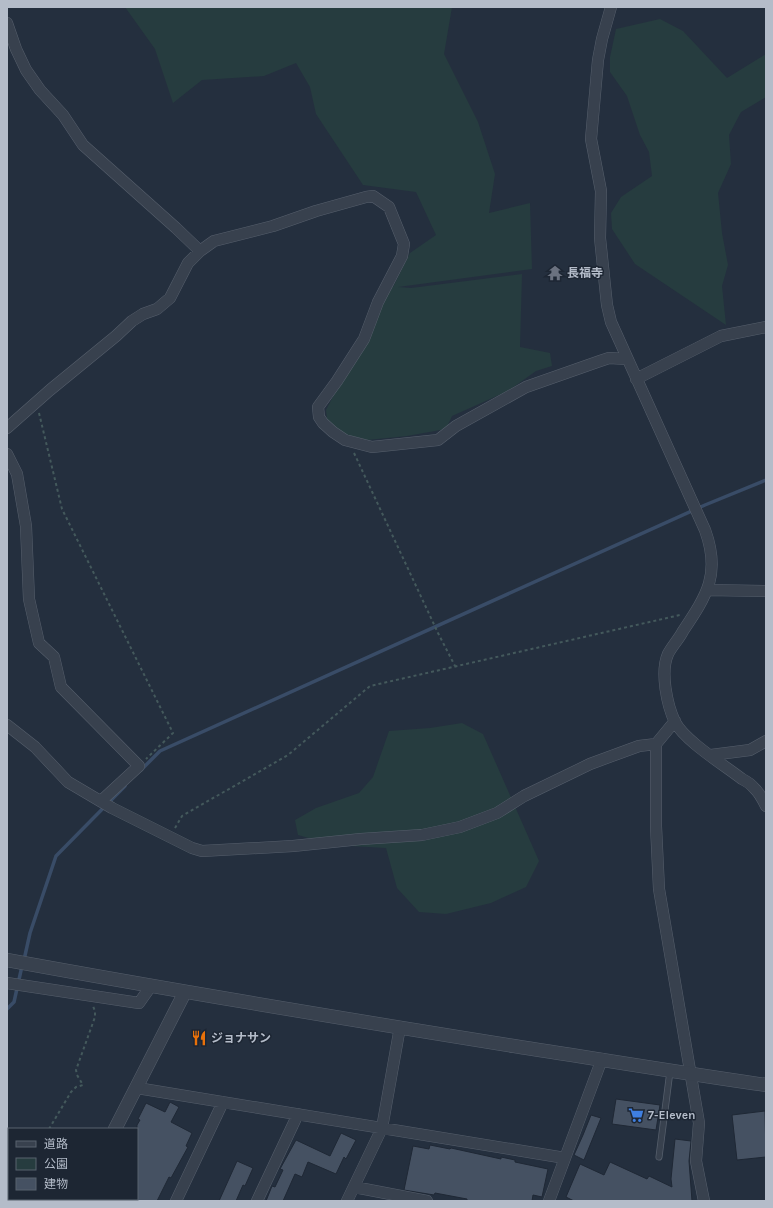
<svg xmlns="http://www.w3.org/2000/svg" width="773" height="1208" viewBox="0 0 773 1208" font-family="Karla,'Noto Sans JP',sans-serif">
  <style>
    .green { fill: #263c3f }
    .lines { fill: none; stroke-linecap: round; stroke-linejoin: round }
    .stream { stroke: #394c67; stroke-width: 3.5 }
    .building { fill: #455162; stroke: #1f2835 }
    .service-casing { stroke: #565f6c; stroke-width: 7 }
    .minor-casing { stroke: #565f6c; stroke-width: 12 }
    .tertiary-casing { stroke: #565f6c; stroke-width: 14 }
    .path { stroke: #44595c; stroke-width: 2; stroke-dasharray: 3 3; stroke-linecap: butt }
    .service { stroke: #38414e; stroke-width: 5.5 }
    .minor { stroke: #38414e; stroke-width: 11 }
    .tertiary { stroke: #38414e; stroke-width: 13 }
    .labels { text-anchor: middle; stroke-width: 3; stroke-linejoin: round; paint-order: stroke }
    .poi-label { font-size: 12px; font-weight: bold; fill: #b4bcc9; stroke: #1d2633; text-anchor: start }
  </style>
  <rect width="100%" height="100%" fill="#242f3e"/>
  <path class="green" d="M125,7H452L444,54L478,122L495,174L489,213L530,203L532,269L398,287L411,288L522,274L520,347L550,353L552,366L536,371L508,391L452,416L446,429L407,436L367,440L343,434L327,419L326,410L390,287H393L410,253L436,235L416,192L363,185L316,114L310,87L296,63L264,76L202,80L173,103L155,49Z
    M660,19L683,31L727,78L766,54V97L741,112L729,135L731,164L718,193L722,233L728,265L722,286L726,325L635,264L612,229L611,213L621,197L652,176L649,152L640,135L627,96L610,72V57L616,29Z
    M462,723L483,734L539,861L526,887L491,903L446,914L419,912L397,888L386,848L333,845L298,835L295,820L316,808L359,793L373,777L389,731L430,728Z"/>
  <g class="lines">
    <path class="stream" d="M141,770L160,751L705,505L766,480
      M24,960L30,933L56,856L125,786
      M7,1009L14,1002L22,966"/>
  </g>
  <path class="building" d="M616,1099L660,1105L656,1130L612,1124Z
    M170,1102L179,1107L171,1122L192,1133L186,1146L188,1147L171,1178L169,1177L157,1201H137V1125L140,1120L138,1119L146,1103L165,1112Z
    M765,1111L766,1157L737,1160L732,1115Z
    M591,1115L601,1118L584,1160L574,1155L583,1135Z
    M341,1133L356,1140L346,1159L344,1157L336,1174L308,1162L302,1177L295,1174L283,1201H266L272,1186L275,1187L283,1170L280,1169L296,1140L330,1156Z
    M675,1139L691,1141L689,1161L692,1201H574L566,1197L580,1164L604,1175L610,1162L647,1179L649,1176L672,1187L671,1179Z
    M430,1145L450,1149L451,1148L501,1159V1157L515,1160V1162L548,1169L542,1197L533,1195L532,1201H467V1199L435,1193L434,1195L404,1190L413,1146L429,1149Z
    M237,1161L253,1168L245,1186L243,1185L236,1201H219Z"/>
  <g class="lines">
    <g class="service-casing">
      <path id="service" d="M659,1157L670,1071"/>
    </g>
    <g class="minor-casing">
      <path id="minor" d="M611,7L602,39L598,60L591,139L601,191L600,238L607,305L611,322L705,530C721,574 707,595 683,631C679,639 672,646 668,654C660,672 667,705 675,722C685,741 724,765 742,779C746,781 751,784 754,788C759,792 763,800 766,806
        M7,23L16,49L26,70L40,90L63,115L83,145L176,228L200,251
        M636,379L721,336L766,327
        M7,428L50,390L116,336L132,321L143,314L157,309L170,298L188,263L200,251L214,241L273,226L316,211L366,197L373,196L389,207L404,244L402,256L378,302L364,339L337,381L318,407L319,417L323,423L333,432L345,440L372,447L438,440L456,426L526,387L600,361L609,358L627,359
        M7,454L17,474L26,526L29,599L39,643L54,657L61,687L139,766L101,801
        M708,590L766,591
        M675,721L656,744V826L659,889L699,1123L696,1161L704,1201
        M7,725L35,747L68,782L112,808L192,848L202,851L293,846L361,839L422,835L460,827L497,813L524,796L590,764L639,746L656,744
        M711,755L750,750L766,741
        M7,983L139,1003L151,986
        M137,1088L565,1158
        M354,1187L427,1201
        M176,1201L223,1102
        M257,1201L298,1114
        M347,1201L382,1128L400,1027
        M549,1201L602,1059"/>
    </g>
    <g class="tertiary-casing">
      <path id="tertiary" d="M7,960C176,991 345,1019 514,1046C598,1059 682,1073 766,1085
        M115,1129L185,992
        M77,1201L78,1199"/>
    </g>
    <path class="path" d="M39,413L62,509L173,733L146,759
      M354,453L438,633L455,666
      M175,828L182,816L288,755L370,686L680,615
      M49,1129L71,1092L76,1087L83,1085L77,1075L76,1070L95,1017V1011L93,1006
      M18,1201L19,1199"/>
    <use href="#service" class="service"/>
    <use href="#minor" class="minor"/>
    <use href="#tertiary" class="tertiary"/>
  </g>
  <defs>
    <g id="temple-bare" transform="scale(1.2)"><path d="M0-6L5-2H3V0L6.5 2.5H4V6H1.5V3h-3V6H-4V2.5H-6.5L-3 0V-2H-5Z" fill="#6b7280" stroke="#1d2633" stroke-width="2.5" paint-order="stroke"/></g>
    <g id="restaurant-bare" transform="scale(1.2)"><path d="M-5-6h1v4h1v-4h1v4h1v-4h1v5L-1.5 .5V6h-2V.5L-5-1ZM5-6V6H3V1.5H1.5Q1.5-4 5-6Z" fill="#e8710a" stroke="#1d2633" stroke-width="2.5" paint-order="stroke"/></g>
    <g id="supermarket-bare" transform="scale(1.2)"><path d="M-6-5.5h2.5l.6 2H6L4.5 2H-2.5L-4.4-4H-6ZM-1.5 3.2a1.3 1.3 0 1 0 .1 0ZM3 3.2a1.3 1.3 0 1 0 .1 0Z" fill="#3f7fe0" stroke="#1d2633" stroke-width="2.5" paint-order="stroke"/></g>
  </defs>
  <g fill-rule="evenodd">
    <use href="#temple-bare" x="555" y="273"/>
    <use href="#restaurant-bare" x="199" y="1038"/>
    <use href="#supermarket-bare" x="636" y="1115"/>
  </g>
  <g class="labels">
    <g class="poi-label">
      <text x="567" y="277">長福寺</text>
      <text x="211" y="1042">ジョナサン</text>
      <text x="648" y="1119">7-Eleven</text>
    </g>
  </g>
  <rect width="773" height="1208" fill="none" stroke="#b4bcc9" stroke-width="16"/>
  <rect x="8" y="1128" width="130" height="72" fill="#1d2633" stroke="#59626f"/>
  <rect x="16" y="1141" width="20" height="6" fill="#38414e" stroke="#59626f"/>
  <text x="44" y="1148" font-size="12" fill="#b4bcc9">道路</text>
  <rect x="16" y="1158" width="20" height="12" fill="#263c3f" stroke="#59626f"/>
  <text x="44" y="1168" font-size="12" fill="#b4bcc9">公園</text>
  <rect x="16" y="1178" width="20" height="12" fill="#455162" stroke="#59626f"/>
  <text x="44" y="1188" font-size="12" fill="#b4bcc9">建物</text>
</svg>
